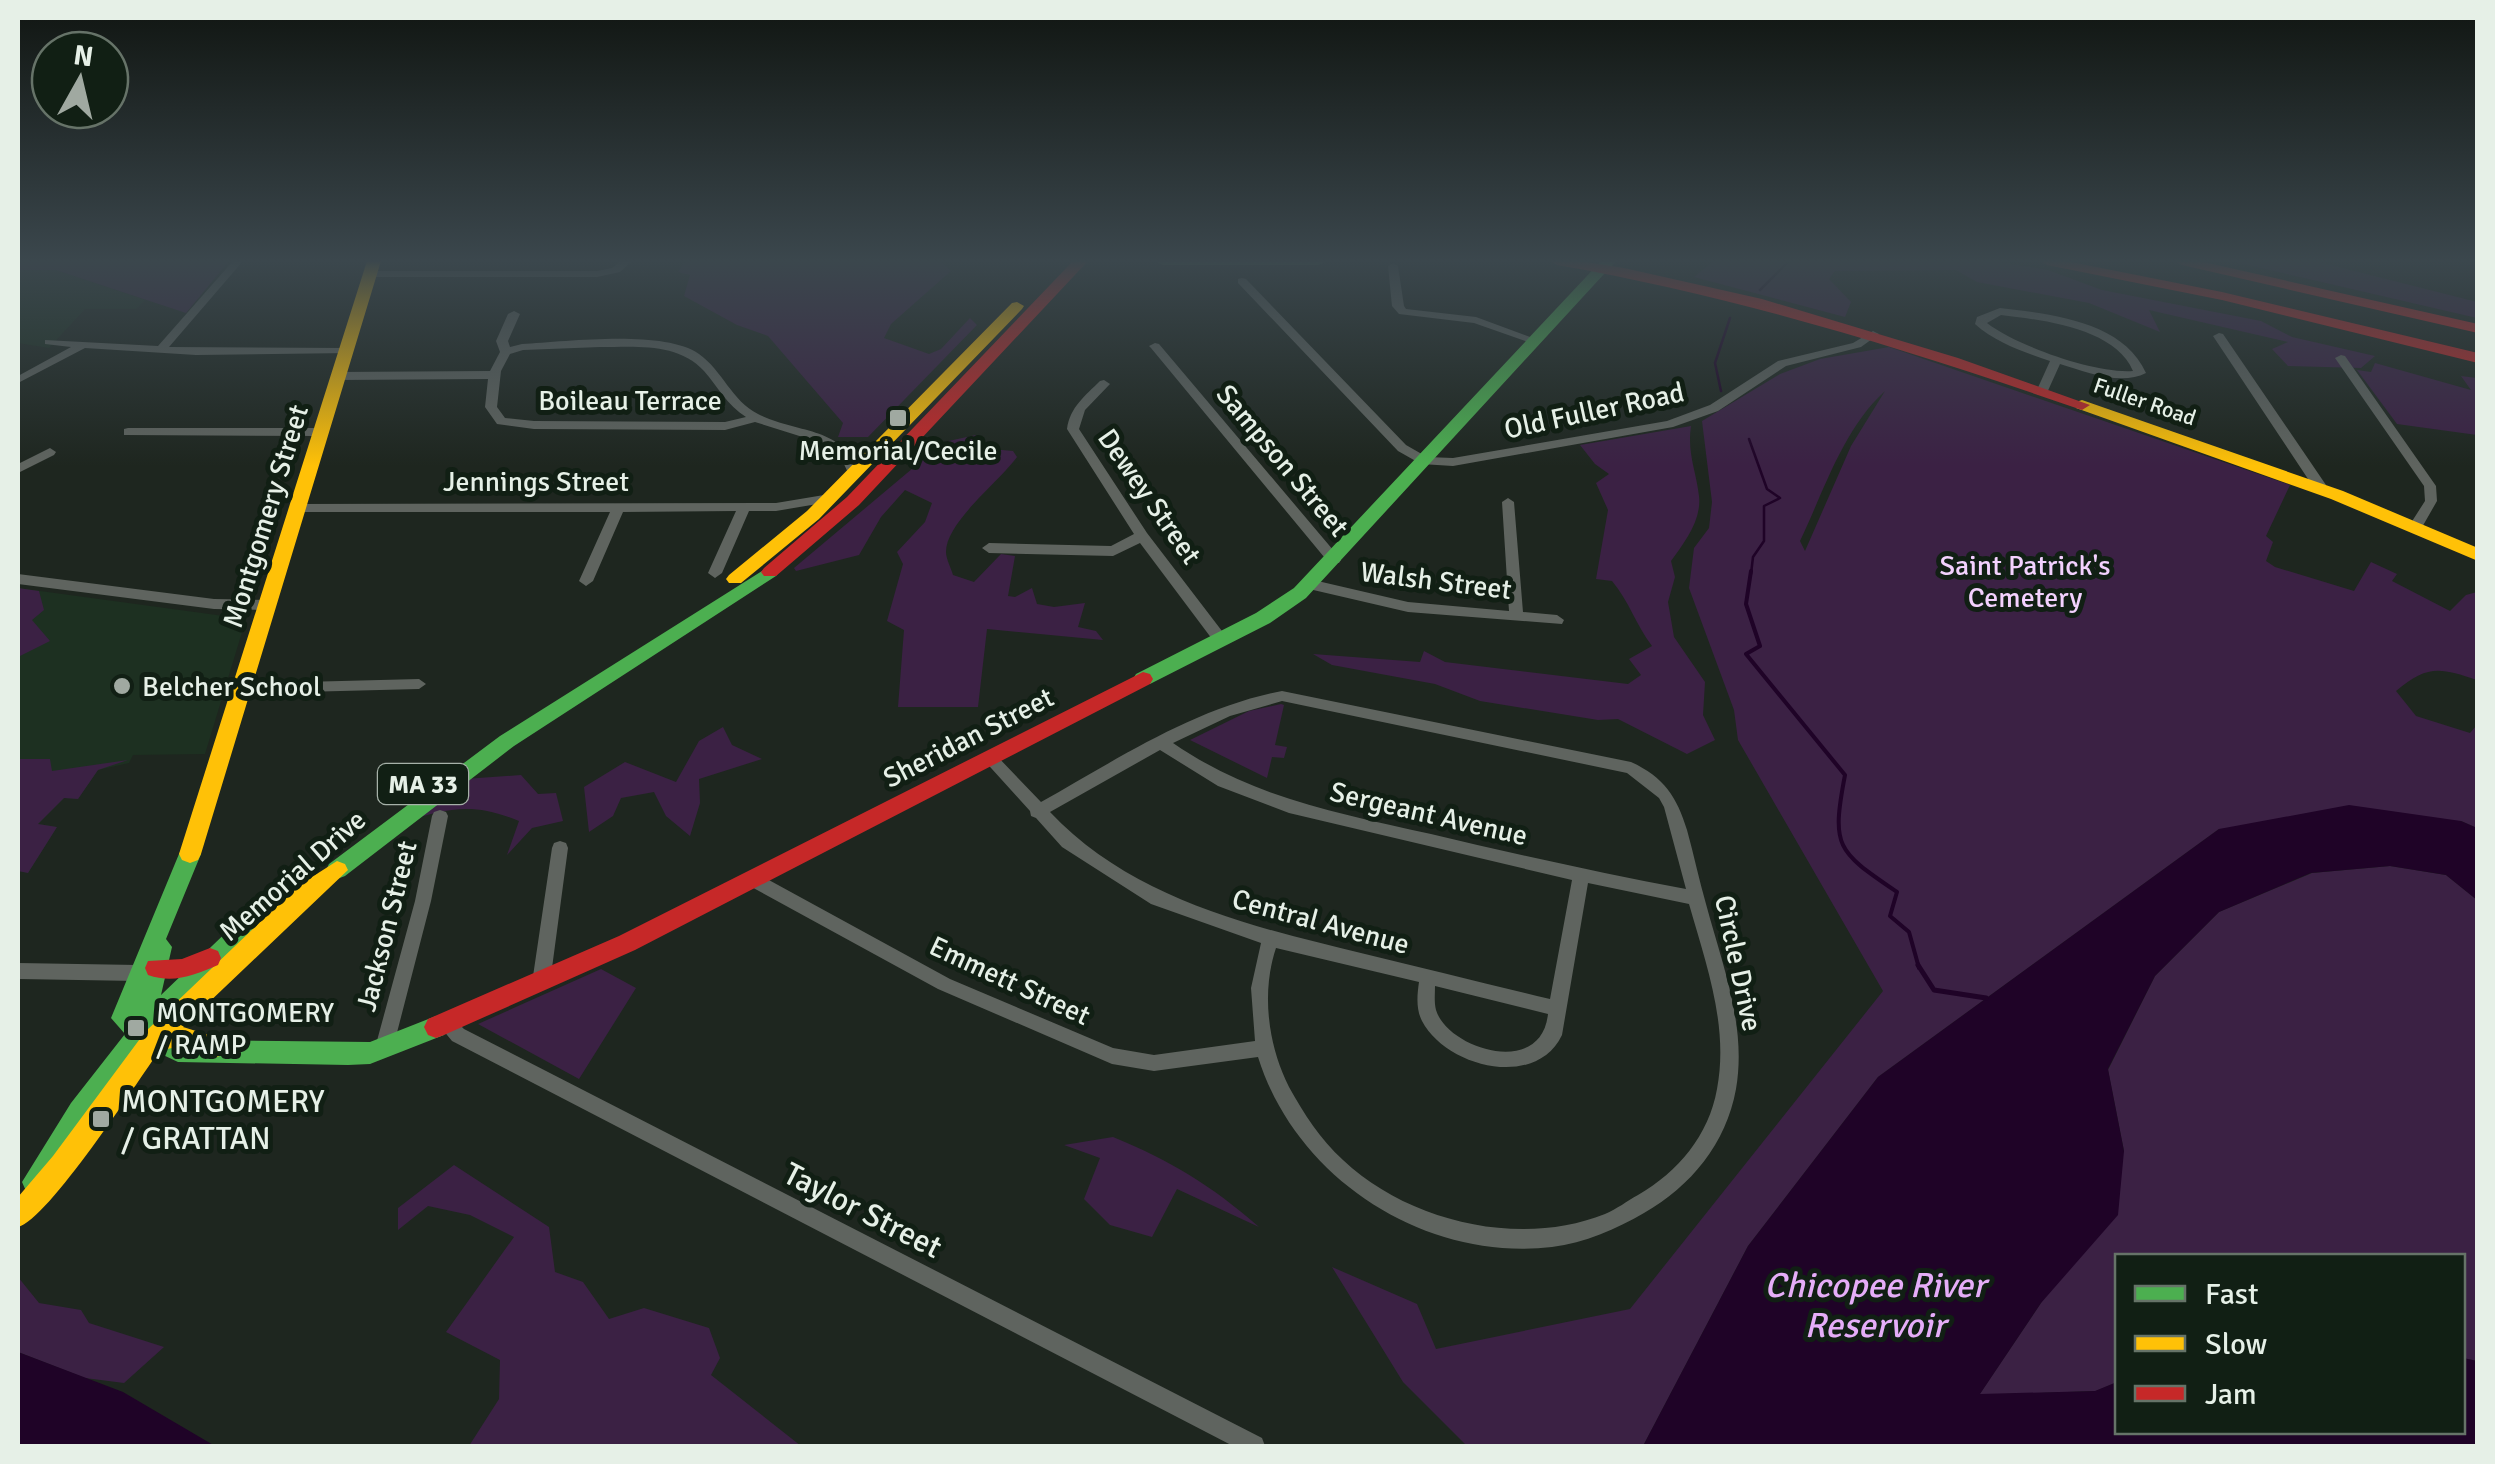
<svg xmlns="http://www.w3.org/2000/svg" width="2495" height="1464" viewBox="0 0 2495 1464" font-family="Signika,sans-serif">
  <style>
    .built { fill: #1d3021 }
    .green { fill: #3b2144; fill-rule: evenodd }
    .water { fill: #1f0327 }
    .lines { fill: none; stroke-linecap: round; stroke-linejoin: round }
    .stream-far2 { stroke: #1f0327; stroke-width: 2.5 }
    .stream-far1 { stroke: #1f0327; stroke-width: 4 }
    .stream { stroke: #1f0327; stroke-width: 5 }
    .street { fill: #5f645f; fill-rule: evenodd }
    .fast { fill: #4caf50; fill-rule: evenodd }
    .slow { fill: #ffc107; fill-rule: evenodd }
    .jam { fill: #c62828; fill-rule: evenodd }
    .poi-dot { fill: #a0a9a1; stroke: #111f14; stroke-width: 4 }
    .labels { text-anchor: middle; stroke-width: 10; stroke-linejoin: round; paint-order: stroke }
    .far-street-label { font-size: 22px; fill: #e6f0e7; stroke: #111f14 }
    .shield { fill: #111f14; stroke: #a6b1a8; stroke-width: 2.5 }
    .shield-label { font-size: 25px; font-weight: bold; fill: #e6f0e7 }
    .street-label { font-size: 28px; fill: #e6f0e7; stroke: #111f14 }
    .poi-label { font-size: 28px; fill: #e6f0e7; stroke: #111f14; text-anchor: start }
    .park-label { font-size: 28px; fill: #f3d1fe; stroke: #111f14 }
    .near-poi-label { font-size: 32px; fill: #e6f0e7; stroke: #111f14; text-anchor: start }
    .near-street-label { font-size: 32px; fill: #e6f0e7; stroke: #111f14 }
    .near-water-label { font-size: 35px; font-style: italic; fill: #e5adf8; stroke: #111f14 }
  </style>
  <rect width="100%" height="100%" fill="#1e261f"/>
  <path class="built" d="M18,270H56L145,300L136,309H85L49,348L18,343Z
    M18,588L246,619L205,754L133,755L129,763L98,770L78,799L64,798L38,824L57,827L28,873L18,871Z"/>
  <path class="green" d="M18,261H229L186,313L56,270H18Z
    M685,261H941L951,271L891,324L884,338L929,354L941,349L970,318L977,325L868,437H838L843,423L768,336L737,325L684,296L690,275L678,272Z
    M1713,261H1994L2048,270L2102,290L2261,321L2292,337L2375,356L2361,368L2288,366L2272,349L2288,342L2149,310L2160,332L2089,303L1977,282L1956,270L1835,271L1829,279L1851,302L1845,317L1694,277Z
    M2231,261H2315L2477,302V318Z
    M1889,347L2290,485L2266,536L2273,542L2266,561L2275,567L2354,591L2371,562L2397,574L2392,581L2450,611L2466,595L2477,592V680C2439,667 2427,665 2396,691L2416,716L2470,733L2477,725V828L2461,821L2219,829L1878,1077L1748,1246L1643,1446H1467L1403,1382L1332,1267L1417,1304L1436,1349L1630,1309L1883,991L1738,740L1734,710L1689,588L1694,548L1709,528L1712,502L1702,421L1780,374L1820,359ZM1885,391L1851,446L1805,551L1800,541C1824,491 1843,429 1885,391Z
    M2375,363L2471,390L2461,376L2477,378V435L2397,424L2357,370L2371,372Z
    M1691,426C1687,453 1696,470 1699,496C1702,520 1684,543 1671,561L1675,577L1668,602L1674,637L1705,682L1703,715L1715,740L1687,754L1618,719L1598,720L1480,701L1435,684L1332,665L1313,654L1420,662L1424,651L1445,662L1628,684L1641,675L1629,659L1652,646C1636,625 1629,601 1612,581L1596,579L1608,510L1596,483L1609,474L1595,464L1580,445Z
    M976,435L991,449L1013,451L1017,457C999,482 946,522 946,552C946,559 951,568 953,575L974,582L1001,554L1015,556L1008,596L1015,597L1032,588L1037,604L1054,607L1085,603L1078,627L1096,631L1103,640L987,629L978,707H898L904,630L887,621L903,564L897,552L925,522L932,503L905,490L881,517L859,555L796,571L794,568L944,442Z
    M18,588L39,591L44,610L32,620L50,641L18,657Z
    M1281,704L1284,705L1275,745L1287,747L1284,758L1272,757L1267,778L1190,740L1249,711Z
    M723,727L732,745L762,759L699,779L700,803L690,836L666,816L654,792L621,798L613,816L589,832L584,787L625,762L676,782L699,741Z
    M18,759H50L52,771L128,760L98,770L78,799L64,798L38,824L57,827L28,873L18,871Z
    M521,775L538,794L556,793L563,821L532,828L507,855L519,821C473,802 449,808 403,822L464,779Z
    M2390,866L2446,875L2477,900V1361L2463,1358L2462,1256H2118L2117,1382L2096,1391L1979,1395L2041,1303L2124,1151L2108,1070L2155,976L2219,912L2312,873Z
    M601,969L636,988L579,1079L478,1024Z
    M1113,1137C1171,1161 1211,1185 1259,1227L1177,1189L1152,1237L1110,1225L1084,1199L1100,1158L1064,1145Z
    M454,1165L549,1227L555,1272L583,1282L609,1319L644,1308L709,1328L720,1358L711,1375L801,1446H469L499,1399L500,1360L446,1332L514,1237L470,1215L428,1206L398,1230V1208Z
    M18,1277L39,1303L81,1310L89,1323L164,1347L124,1383L85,1378L18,1352Z"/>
  <path class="water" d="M2349,805L2461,821L2477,828V900L2446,875L2390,866L2311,873L2219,912L2155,976L2108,1069L2124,1151L2118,1215L2041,1303L1980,1394L2095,1391L2117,1382L2118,1432H2462L2463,1358L2477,1361V1446H1643L1748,1246L1878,1077L2219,829Z
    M18,1352L123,1392L215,1446H18Z"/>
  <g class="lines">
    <path class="stream-far2" d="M1760,290L1789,261
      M1721,391L1715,363L1730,318
      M1749,439L1767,489L1780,498L1764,506V541L1753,557L1751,574"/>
    <path class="stream-far1" d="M1751,571L1746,604L1760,646L1746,654L1845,775C1831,848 1837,851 1897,892L1890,916L1909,932L1919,968"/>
    <path class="stream" d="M1918,965L1934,990L1986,998"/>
    <path class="street" d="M233,261H243L169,347L345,348L351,351L349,353L196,355L85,348L18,383V376L71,347L45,344V340L158,346Z
      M621,261H632L620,272L597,277H370L365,274L370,271H597L612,268Z
      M1393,263L1398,266L1404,306L1406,309L1476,317L1541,341L1535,344L1531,343L1474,323L1399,314L1392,306L1388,266Z
      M1242,278L1246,279L1406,445L1427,457L1453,458L1667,421L1710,405L1778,361L1853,343L1873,331L1879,334L1861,347L1786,366L1718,411L1673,427L1453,466L1421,464L1398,451L1238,283V279Z
      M2000,308C2050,314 2123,321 2146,373C2121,386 2086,372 2060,364L2046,395H2038L2036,392L2050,361C2024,352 1996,343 1975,324L1977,317ZM2001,315C2042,320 2115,328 2133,371C2095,374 2017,346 1987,323Z
      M514,311L520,314L508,341L510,347L522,344C566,342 663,329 699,354C722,370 732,401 758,414C797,434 843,425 860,474L858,477H850L843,462L836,453L809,439L755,422L725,430L534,429L497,424L485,407L488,379L337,380L331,376L337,372L490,371L500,352L496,341L508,314ZM600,347C635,347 678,342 704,371C718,387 727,405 746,417L725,422L534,421L505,418L497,407L501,371L510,354L523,350Z
      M2219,333L2223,334L2326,485V491H2316L2213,336Z
      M1155,343L1159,344L1339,557L1341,560L1339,563H1329L1151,348L1149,346Z
      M2341,355L2345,356L2436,486L2437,501L2421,529L2416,530L2409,526L2425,501L2424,486L2335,358Z
      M1104,380L1110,384L1085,410L1079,429L1147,533L1225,635L1227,639L1225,643H1215L1140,543L1113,556L989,553L982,548L989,543L1111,546L1134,534L1067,429C1070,407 1085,396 1100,381Z
      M128,428H320L326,432L320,436L124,435V429Z
      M50,448L56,452L54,455L18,473V464Z
      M830,494L835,495L836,498L835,501L776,511H749L722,573L715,578L708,573L736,511L623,512L593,581L586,586L579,581L610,512H296L290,508L296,504L776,503Z
      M1508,498L1514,502L1523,612L1557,615L1564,620L1562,624L1408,612L1309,589L1302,584L1309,579L1408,602L1509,611L1502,502Z
      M18,574L214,599L266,600L273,605L266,610L214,609L18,584Z
      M242,678L302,682L419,679L426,684L419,689L302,692L237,687L235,683L237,679Z
      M1282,691L1631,762C1664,777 1677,797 1687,830C1694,855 1699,880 1706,904C1722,964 1747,1026 1736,1089C1726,1144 1691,1186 1644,1213C1616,1229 1585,1243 1552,1247C1425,1262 1296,1179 1258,1057L1154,1071L1112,1064L938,989L746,884L744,879L746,874L752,872L758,874L950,979L1113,1048L1154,1055L1255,1041L1251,988L1261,943L1151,904L1062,847L1036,818L1031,816L1030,811L982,758L985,754H995L1041,802C1118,759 1194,708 1282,691ZM1282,701L1627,773L1659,798L1664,807L1686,889C1600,873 1515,854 1431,834C1338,813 1253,798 1173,743L1230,716ZM1160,750L1218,786L1289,813L1572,880L1550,999C1488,984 1426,969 1365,954C1253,927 1132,899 1050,812ZM1588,883L1689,904C1706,964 1729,1026 1717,1089C1709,1135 1678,1172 1638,1195C1627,1201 1617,1209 1605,1214C1520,1248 1409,1222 1343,1160C1320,1139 1304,1114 1289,1087C1268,1045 1261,993 1276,948L1419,982C1417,996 1416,1009 1422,1021C1446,1067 1536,1090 1562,1035ZM1435,986L1548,1014C1541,1079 1447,1048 1436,1010C1434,1002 1435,994 1435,986Z
      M440,810L446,812L448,816L431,901L393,1048L390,1054L384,1056L378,1054L375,1048L415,901L432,816L434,812Z
      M560,841L566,843L568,848L550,983L547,988L541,991L535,988L532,983L552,848L554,843Z
      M18,963L138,965L144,968L147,973L144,978L138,981L18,979Z
      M447,1016L453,1018L464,1029L1262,1438L1265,1446H1233L452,1041L438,1024L441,1018Z"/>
    <path class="fast" d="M1156,261H1326L1319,265H1163Z
      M1601,261H1616L1306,598L1270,623L1150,684H1136L1133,679L1136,674L1256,613L1294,588Z
      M770,566L776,568L779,572L776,576L514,746L345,876L337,879L329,876L326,870L329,864L500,736Z
      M190,845L198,848L201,854L166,939L172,947L161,995L238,921L246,918L254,921L257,928L159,1030L180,1040L370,1042L436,1016L444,1019L448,1027L444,1035L370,1064L348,1065L178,1062L144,1046L88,1119L44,1191L35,1194L26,1191L22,1182L71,1103L125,1034L111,1018L179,854L182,848Z"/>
    <path class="slow" d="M367,261H381L201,854L198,860L190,863L182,860L179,854Z
      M1017,302L1024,306L1022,309L819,519L741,583H729L726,579L729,575L807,511L1012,303Z
      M2082,400L2343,491L2478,548V561L2331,499L2076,408V402Z
      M337,861L345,864L348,870L183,1027L222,1039L226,1047L222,1055L214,1058L179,1047L160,1050C137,1082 48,1220 18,1227V1197L53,1156L145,1032L298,886Z"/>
    <path class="jam" d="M1073,261H1088L859,505L776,576H764L761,572L764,568L847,497Z
      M1550,261H1580L1624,268L1762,299L1958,358L2090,405L2082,410L2076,408C1906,349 1735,296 1557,265Z
      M2040,261H2066L2222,292L2478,353V363L2222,300L2047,265Z
      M2175,261H2199L2478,324V333L2182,265Z
      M1143,672L1150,674L1153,679L1150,684L635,950L444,1035L436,1038L428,1035L424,1027L428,1019L619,936Z
      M210,948L218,951L221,958L218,965C194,975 174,984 148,975L145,968L148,961L182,959Z"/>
  </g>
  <linearGradient id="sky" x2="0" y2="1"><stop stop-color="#101511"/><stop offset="0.56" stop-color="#3b474d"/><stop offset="1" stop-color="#3b474d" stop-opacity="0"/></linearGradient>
  <rect width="2495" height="466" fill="url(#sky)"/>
  <g class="poi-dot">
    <rect x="888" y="408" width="20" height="20" rx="5"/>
    <circle cx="122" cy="686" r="10"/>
    <rect x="126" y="1018" width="20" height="20" rx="5"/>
    <rect x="91" y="1109" width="20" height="20" rx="5"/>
  </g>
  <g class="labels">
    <g class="far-street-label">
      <text transform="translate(2145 401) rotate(19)" y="8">Fuller Road</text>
    </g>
    <rect class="shield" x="378" y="764" width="90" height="40" rx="8"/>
    <g class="shield-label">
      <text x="423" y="793">MA 33</text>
    </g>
    <g class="street-label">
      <text x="630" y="410">Boileau Terrace</text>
      <text transform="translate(1594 410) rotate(-12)" y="10">Old Fuller Road</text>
      <text transform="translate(1283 460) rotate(50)" y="10">Sampson Street</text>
      <text x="536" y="491">Jennings Street</text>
      <text transform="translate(1150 496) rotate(55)" y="10">Dewey Street</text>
      <text transform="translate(265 516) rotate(-73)" y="10">Montgomery Street</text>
      <text transform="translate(1436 580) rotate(7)" y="10">Walsh Street</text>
      <text transform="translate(968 737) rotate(-27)" y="10">Sheridan Street</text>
      <text transform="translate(1429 813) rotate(13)" y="10">Sergeant Avenue</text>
      <text transform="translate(292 875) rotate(-41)" y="10">Memorial Drive</text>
      <text transform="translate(1321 921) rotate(15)" y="10">Central Avenue</text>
      <text transform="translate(386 926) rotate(-76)" y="10">Jackson Street</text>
      <text transform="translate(1739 963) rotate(78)" y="10">Circle Drive</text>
      <text transform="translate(1010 980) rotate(25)" y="10">Emmett Street</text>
    </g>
    <g class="poi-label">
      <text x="898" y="460" text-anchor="middle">Memorial/Cecile</text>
      <text x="142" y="696">Belcher School</text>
      <text x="156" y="1022">MONTGOMERY<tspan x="156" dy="32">/ RAMP</tspan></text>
    </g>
    <g class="park-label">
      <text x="2025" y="575">Saint Patrick's<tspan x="2025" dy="32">Cemetery</tspan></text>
    </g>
    <g class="near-poi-label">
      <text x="121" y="1112">MONTGOMERY<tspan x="121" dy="37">/ GRATTAN</tspan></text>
    </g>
    <g class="near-street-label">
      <text transform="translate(863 1210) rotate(27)" y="11">Taylor Street</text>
    </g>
    <g class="near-water-label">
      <text x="1875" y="1297">Chicopee River<tspan x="1875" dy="40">Reservoir</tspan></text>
    </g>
  </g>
  <rect width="2495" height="1464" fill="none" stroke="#e6f0e7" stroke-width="40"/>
  <rect x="2115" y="1254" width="350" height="180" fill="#111f14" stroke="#667368" stroke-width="2.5"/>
  <rect x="2135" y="1286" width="50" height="15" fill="#4caf50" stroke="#667368" stroke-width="2.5"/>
  <text x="2205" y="1304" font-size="30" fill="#e6f0e7">Fast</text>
  <rect x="2135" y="1336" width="50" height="15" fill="#ffc107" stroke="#667368" stroke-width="2.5"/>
  <text x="2205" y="1354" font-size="30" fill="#e6f0e7">Slow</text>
  <rect x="2135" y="1386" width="50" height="15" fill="#c62828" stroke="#667368" stroke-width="2.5"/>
  <text x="2205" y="1404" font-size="30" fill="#e6f0e7">Jam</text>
  <g transform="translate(80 80) rotate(8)"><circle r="48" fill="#111f14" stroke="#667368" stroke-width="2.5"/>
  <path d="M0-8L18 38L0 25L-18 38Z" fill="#a0a9a1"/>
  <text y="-15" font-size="28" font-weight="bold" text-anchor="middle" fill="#e6f0e7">N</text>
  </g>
</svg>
